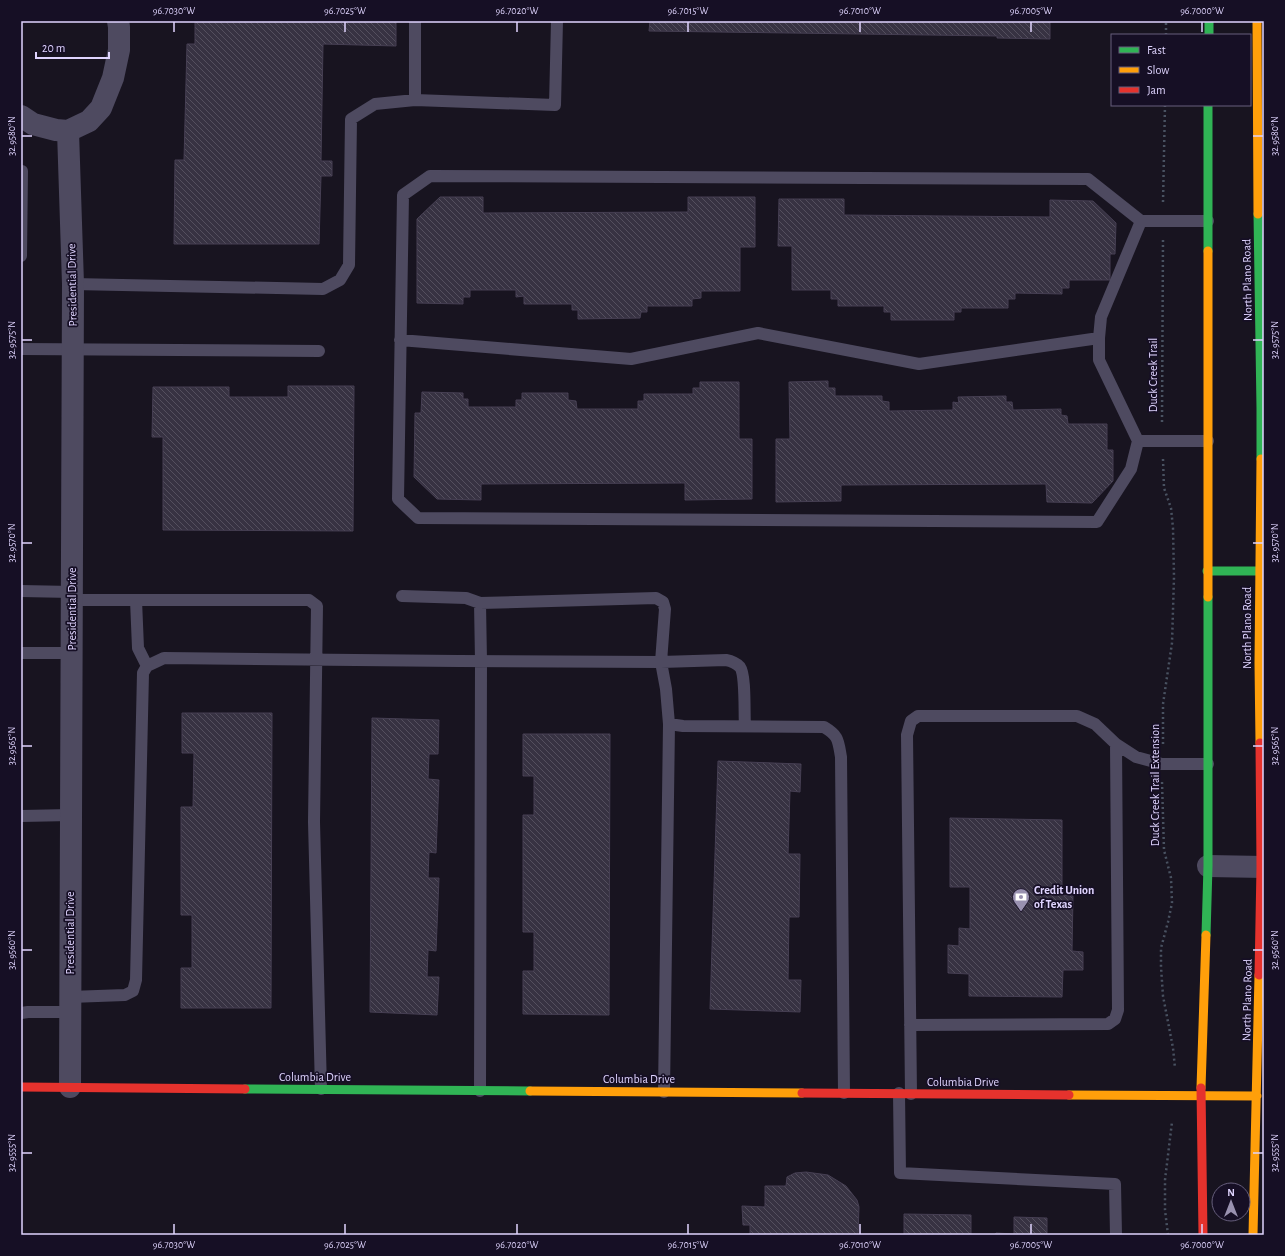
<svg xmlns="http://www.w3.org/2000/svg" width="1285" height="1256" viewBox="0 0 1285 1256" font-family="'Alegreya Sans',sans-serif">
  <style>
    .building { fill: url(#building-back-hatch); stroke: #463f53 }
    .lines { fill: none; stroke-linecap: round; stroke-linejoin: round }
    .path { stroke: #495261; stroke-width: 2.5; stroke-dasharray: 2 3; stroke-linecap: butt }
    .lane { stroke: #4e4a60; stroke-width: 12 }
    .street { stroke: #4e4a60; stroke-width: 22 }
    .fast { stroke: #30b455; stroke-width: 9 }
    .slow { stroke: #ff9f0a; stroke-width: 9 }
    .jam { stroke: #e5322d; stroke-width: 9 }
    .ticks { fill: none; stroke: #dfd4fe; stroke-width: 1.5 }
    .labels { text-anchor: middle; stroke-width: 3.5; stroke-linejoin: round; paint-order: stroke }
    .street-label { font-size: 12px; fill: #dfd4fe; stroke: #160f25 }
    .poi-label { font-size: 12px; font-weight: bold; fill: #dfd4fe; stroke: #160f25; text-anchor: start }
    .neatline { fill: none; stroke: #dfd4fe; stroke-width: 1.5 }
    .ticks-label { font-size: 10px; text-anchor: middle; fill: #dfd4fe }
  </style>
  <defs>
    <pattern id="building-back-hatch" width="6" height="6" patternUnits="userSpaceOnUse"><rect width="6" height="6" fill="#373242"/><path d="M-1 5l2 2M0 0l6 6M5-1l2 2" fill="none" stroke="#544f5e"/></pattern>
  </defs>
  <rect width="100%" height="100%" fill="#181420"/>
  <path class="building" d="M195,21H396V46L323,44L321,161H332V176H321L319,244H174L175,160H184L187,44H195Z
    M650,21H1050V39L997,38V36L649,31Z
    M440,197H483V213L688,212V197H755V247H740V291H701V298L692,299V306H647V312H641L640,318L578,319V310H572V304H524V296L516,297V290H470V297H463V304L417,303V219Z
    M779,199H844V215L1050,217V200L1093,201L1116,223L1115,254H1110V280H1069V288H1062V294L1015,293V299H1008V308H961V312H954V320H891V312H884V306H838V299H831V290H792V246H778Z
    M828,381V388H835V396H882V401L889,402V411L953,410V402L959,403L958,397L1006,396V402H1012L1013,410L1061,409V415L1067,416L1068,424H1107V450H1113V481L1092,503L1047,502L1046,484L841,485V501L776,502V439H790L789,382Z
    M700,382H739V439H752V499L685,500V483L481,484V500L437,499L414,477L415,413H421L422,392L463,393V399H468V407H516V400H522V393H568V400L576,401L577,409H638V401H644V394H693V388H700Z
    M288,386H354L353,531L163,530V437H152L153,387H229V397H288Z
    M182,713H272L271,1008H181V968H192V915H181V807H193L194,753H182Z
    M372,718L439,720L438,754H429L428,779L439,780L436,853L429,852L428,878H439L436,951L428,950L427,977H439L437,1015L370,1012Z
    M523,734H610L609,1015L523,1014V971H534V932H523V815H534V776H523Z
    M718,761L801,764L800,792L790,791L788,854H800L799,917H789L788,980H801L800,1012L710,1009Z
    M950,818L1062,820V895L1073,896L1072,951L1083,952V970H1063L1062,997L969,996V974L948,973V945L959,946V928L970,929V887H950Z
    M806,1172L828,1175L846,1186L857,1200L859,1207L858,1235H750V1225H743L742,1206L765,1207V1186H786L787,1177L795,1173Z
    M904,1214L971,1215V1235H904Z
    M1014,1217L1047,1218V1235H994L996,1233L1014,1234Z"/>
  <g class="lines">
    <path class="path" d="M1166,35V21
      M1163,202L1165,105
      M1162,422L1163,239
      M1163,459L1164,488L1171,508L1173,528L1174,577L1172,643L1163,704V745
      M1162,782L1164,850L1171,878L1172,903L1168,922L1161,948V967L1163,996L1173,1048L1175,1068
      M1168,1235L1165,1210V1180L1172,1122"/>
    <path class="lane" d="M415,21V100
      M1208,221H1141L1088,179L430,176L403,195L398,499L418,518L1097,522L1131,469L1138,441H1208
      M21,256L22,171
      M73,284L323,289L340,280L349,265L351,119L375,104L415,100L555,105L557,21
      M400,340L631,359L758,333L919,364L1099,338
      M21,349L319,351
      M1138,441L1099,360V338L1101,317L1141,221
      M21,591L72,592
      M402,596L466,598L480,603
      M72,600H309L317,606L314,822L321,1089
      M136,600L138,648L147,666
      M21,653H72
      M21,816L71,815
      M70,997L125,995L133,991L136,980L143,673L147,666L164,658L458,661L661,662L666,689L669,724L683,726L824,727C839,736 838,740 841,757L844,1093
      M21,1013L28,1012H70
      M910,1025L1108,1024L1115,1019L1118,1010L1116,744
      M480,1091L481,661L480,603L656,598L663,602L665,609L661,662L726,660C731,661 736,663 740,667C746,675 744,715 745,726
      M664,1092L669,724
      M899,1093L900,1173L1115,1184L1116,1235
      M911,1094L907,735L911,721L918,716H1077L1095,724L1116,744L1136,757L1162,764H1208"/>
    <path class="street" d="M21,116L33,124L56,130L68,131L89,121L101,108L113,78L119,50V27L118,21
      M68,131L73,284L70,1087
      M1208,866L1264,867"/>
    <path class="fast" d="M1209,21V35
      M1208,105V251
      M1258,214L1261,408V459
      M1207,571H1260
      M1206,935L1208,866V597
      M245,1089L530,1091"/>
    <path class="slow" d="M1257,21L1258,214
      M1208,251V597
      M1260,743L1259,663L1261,459
      M1201,1088L1206,935
      M530,1091L802,1093
      M1069,1095L1257,1096
      M1253,1235L1259,975"/>
    <path class="jam" d="M1259,975L1261,867L1260,743
      M21,1087L245,1089
      M1201,1088L1203,1235
      M802,1093L1069,1095"/>
  </g>
  <path class="ticks" d="M174,22V32M345,22V32M517,22V32M688,22V32M860,22V32M1031,22V32M1202,22V32M22,136H32M1253,136H1263M22,340H32M1253,340H1263M22,543H32M1253,543H1263M22,746H32M1253,746H1263M22,950H32M1253,950H1263M22,1153H32M1253,1153H1263M174,1224V1234M345,1224V1234M517,1224V1234M688,1224V1234M860,1224V1234M1031,1224V1234M1202,1224V1234"/>
  <defs>
    <g id="bank-pin" transform="scale(0.9)"><path d="M0 17L-7.5 6A9.5 9.5 0 1 1 7.5 6Z" fill="#9991b0" stroke="#160f25"/><path d="M-6-4H6V4H-6ZM0-2.3a2.3 2.3 0 1 0 0 4.6a2.3 2.3 0 1 0 0-4.6Z" fill="#fff"/></g>
  </defs>
  <g fill-rule="evenodd">
    <use href="#bank-pin" x="1021" y="897"/>
  </g>
  <g class="labels">
    <g class="street-label">
      <text transform="translate(1247 280) rotate(-91)" y="4">North Plano Road</text>
      <text transform="translate(72 285) rotate(-91)" y="4">Presidential Drive</text>
      <text transform="translate(1153 375) rotate(-90)" y="4">Duck Creek Trail</text>
      <text transform="translate(72 609) rotate(-90)" y="4">Presidential Drive</text>
      <text transform="translate(1247 628) rotate(-90)" y="4">North Plano Road</text>
      <text transform="translate(1155 785) rotate(-90)" y="4">Duck Creek Trail Extension</text>
      <text transform="translate(70 933) rotate(-90)" y="4">Presidential Drive</text>
      <text transform="translate(1247 1000) rotate(-89)" y="4">North Plano Road</text>
      <text x="315" y="1081">Columbia Drive</text>
      <text x="639" y="1083">Columbia Drive</text>
      <text x="963" y="1086">Columbia Drive</text>
    </g>
    <g class="poi-label">
      <text x="1034" y="894">Credit Union<tspan x="1034" dy="14">of Texas</tspan></text>
    </g>
  </g>
  <rect width="1285" height="1256" fill="none" stroke="#160f25" stroke-width="44"/>
  <rect x="1111" y="34" width="140" height="72" fill="#160f25" stroke="#665e7c"/>
  <rect x="1119" y="47" width="20" height="6" fill="#30b455" stroke="#665e7c"/>
  <text x="1147" y="54" font-size="12" fill="#dfd4fe">Fast</text>
  <rect x="1119" y="67" width="20" height="6" fill="#ff9f0a" stroke="#665e7c"/>
  <text x="1147" y="74" font-size="12" fill="#dfd4fe">Slow</text>
  <rect x="1119" y="87" width="20" height="6" fill="#e5322d" stroke="#665e7c"/>
  <text x="1147" y="94" font-size="12" fill="#dfd4fe">Jam</text>
  <g transform="translate(1231 1202)"><circle r="19" fill="#160f25" stroke="#665e7c"/>
  <path d="M0-3L7 15L0 10L-7 15Z" fill="#9991b0"/>
  <text y="-6" font-size="11" font-weight="bold" text-anchor="middle" fill="#dfd4fe">N</text>
  </g>
  <path d="M36 52v6h73v-6" fill="none" stroke="#dfd4fe" stroke-width="2"/>
  <text x="42" y="52" font-size="12" fill="#dfd4fe" stroke="#160f25" stroke-width="3" paint-order="stroke">20 m</text>
  <rect x="22" y="22" width="1241" height="1212" class="neatline"/>
  <g class="ticks-label">
    <text x="174" y="14">96.7030°W</text>
    <text x="345" y="14">96.7025°W</text>
    <text x="517" y="14">96.7020°W</text>
    <text x="688" y="14">96.7015°W</text>
    <text x="860" y="14">96.7010°W</text>
    <text x="1031" y="14">96.7005°W</text>
    <text x="1202" y="14">96.7000°W</text>
    <text transform="translate(11 136) rotate(-90)" y="4">32.9580°N</text>
    <text transform="translate(1274 136) rotate(-90)" y="4">32.9580°N</text>
    <text transform="translate(11 340) rotate(-90)" y="4">32.9575°N</text>
    <text transform="translate(1274 340) rotate(-90)" y="4">32.9575°N</text>
    <text transform="translate(11 543) rotate(-90)" y="4">32.9570°N</text>
    <text transform="translate(1274 543) rotate(-90)" y="4">32.9570°N</text>
    <text transform="translate(11 746) rotate(-90)" y="4">32.9565°N</text>
    <text transform="translate(1274 746) rotate(-90)" y="4">32.9565°N</text>
    <text transform="translate(11 950) rotate(-90)" y="4">32.9560°N</text>
    <text transform="translate(1274 950) rotate(-90)" y="4">32.9560°N</text>
    <text transform="translate(11 1153) rotate(-90)" y="4">32.9555°N</text>
    <text transform="translate(1274 1153) rotate(-90)" y="4">32.9555°N</text>
    <text x="174" y="1248">96.7030°W</text>
    <text x="345" y="1248">96.7025°W</text>
    <text x="517" y="1248">96.7020°W</text>
    <text x="688" y="1248">96.7015°W</text>
    <text x="860" y="1248">96.7010°W</text>
    <text x="1031" y="1248">96.7005°W</text>
    <text x="1202" y="1248">96.7000°W</text>
  </g>
</svg>
